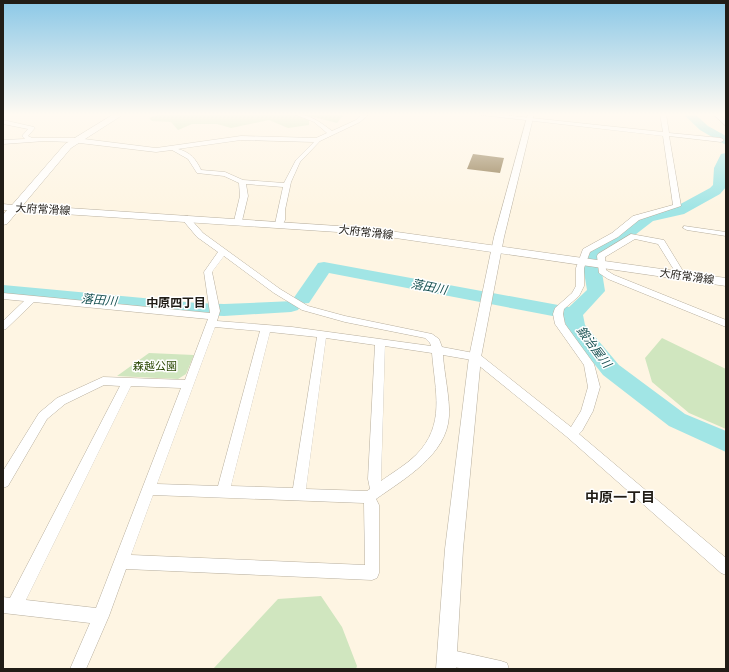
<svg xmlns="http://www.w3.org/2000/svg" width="729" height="672" viewBox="0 0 729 672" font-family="Lato,'Noto Sans JP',sans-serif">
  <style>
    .green { fill: #d0e6bf }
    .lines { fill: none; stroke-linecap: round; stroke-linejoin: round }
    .river { fill: #a1e5e5; fill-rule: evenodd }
    .building { fill: #8d764a }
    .minor-casing { stroke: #b8af9e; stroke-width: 1 }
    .tertiary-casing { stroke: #b8af9e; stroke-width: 1 }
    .secondary-casing { stroke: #b8af9e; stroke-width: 1 }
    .minor { fill: #fff; fill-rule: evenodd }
    .tertiary { fill: #fff; fill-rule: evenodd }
    .secondary { fill: #fff; fill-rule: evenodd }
    .labels { text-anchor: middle; stroke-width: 3; stroke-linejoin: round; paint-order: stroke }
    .street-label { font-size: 11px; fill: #211d17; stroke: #fff }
    .park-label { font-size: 11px; fill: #2d4a06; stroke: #fff }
    .water-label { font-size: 12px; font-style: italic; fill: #175152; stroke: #fff }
    .neighbourhood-label { font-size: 12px; font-weight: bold; fill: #211d17; stroke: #fff }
    .near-neighbourhood-label { font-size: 14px; font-weight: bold; fill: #211d17; stroke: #fff }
  </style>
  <rect width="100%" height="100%" fill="#fef5e3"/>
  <path class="green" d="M160,114H344L337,123L309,116V125L288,128L269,120L231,128L217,124H192L178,130L171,122L152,121L149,118Z
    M662,338L726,369V429L689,413L652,382L645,358Z
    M149,353L194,355L186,374L178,379L117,376Z
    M321,596L342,627L357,666L356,669H213L278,599Z"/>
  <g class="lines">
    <path class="river" d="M683,114H695L708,126L726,136V145L700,130Z
      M726,153V187L720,194L684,214L653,221L631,238L603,253L601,266L605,291L583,315L585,325L619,365L685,414L726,431V452L669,426L603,375L569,332L563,318L329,273L309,303L299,304L300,306L298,310L291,312L224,316L197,315L3,297V285L197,303L224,304L294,301L293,299L318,263L324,262L569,307L587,290L583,266L589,247L619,232L643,214L675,207L710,188L713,185L714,168L721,154Z"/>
  </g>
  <path class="building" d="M473,154L504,158L500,173L467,169Z"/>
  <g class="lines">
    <g class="minor-casing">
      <path id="minor" d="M294,114C310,114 320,122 332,131L356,120L362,114H369L360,122L320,141L300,162L291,182L285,210V220L282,226H279L275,224L283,187L246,184L248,196L242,221L241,223H235L234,221L240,196L239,183L224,176L197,173L188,159L172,150L156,152L71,142L45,141L3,144V140L25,139L22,136L28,129L3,124V120L34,127L35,128L28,136L32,138H76L156,148L241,136L316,138L327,133L314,122ZM241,140L314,142L296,160L284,183L243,180L225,172L201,170C196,159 190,152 178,149Z
        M473,114H494L663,132L660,114H666L669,133L721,138L724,140L721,142L669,136L681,206L639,220L618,237L590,252L584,268V286L579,296L564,309L563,314L565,324L594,364L600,387L593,411L582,431L579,434L726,558V575L721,573L567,437L472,360L443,355C444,373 450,398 449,416C447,455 404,479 376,499L379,505V573L377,578L372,580L126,569L109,616L86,669H70L90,623L3,613V597L10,598L120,386L104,385L65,404L47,419L8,486L3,488V471L39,413L57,398L103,377L185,380L208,319L34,302L6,329L3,330V321L24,301L3,299V293L210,313L204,272L218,252L197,237L181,218L185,216H188L203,233L280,289L308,306L345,316L432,334L439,339L442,347L479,354L571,427L581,411L588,387L584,365L555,324L553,314L555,308L572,293L576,286V268L583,249L612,233L633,216L673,205L663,136ZM224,256L274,293L302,310L345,322L425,338L430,343L431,346L292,327L217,321L220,311L212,272ZM215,327L260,331L218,486L157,484ZM270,332L317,337L293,488L231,486ZM326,338L375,345L368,479L370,489L367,491L306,489ZM385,346L432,353C435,391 446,425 416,455C406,465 392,473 381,481ZM131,386L181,388L96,608L26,600ZM153,495L364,503L365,565L131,555Z
        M713,114H719L726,121V126Z
        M684,226L726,232V236L687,230L683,228Z
        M631,234L664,240L686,276L685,278H679L658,244L635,239L605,257L606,270L614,275L726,320V327L608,279L599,273L597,256L598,254Z
        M447,649L501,661L507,663L509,669C487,669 463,672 441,663L439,657L441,651Z"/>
    </g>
    <g class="tertiary-casing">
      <path id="tertiary" d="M528,114H534L504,237L481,357L463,549L456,669H436L445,549L469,357L494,237Z"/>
    </g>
    <g class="secondary-casing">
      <path id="secondary" d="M114,114H124L71,148L23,205L368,228L726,278V286L368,234L18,211L7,224L3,225V215L7,210H3V204L12,205L65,144Z"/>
    </g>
    <use href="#minor" class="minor"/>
    <use href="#tertiary" class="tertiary"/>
    <use href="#secondary" class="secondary"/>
  </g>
  <linearGradient id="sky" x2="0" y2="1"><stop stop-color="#8bc8e7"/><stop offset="0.55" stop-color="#fffaf2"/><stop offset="1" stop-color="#fffaf2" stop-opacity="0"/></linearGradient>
  <rect width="729" height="208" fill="url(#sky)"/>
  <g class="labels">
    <g class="street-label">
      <text transform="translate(43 209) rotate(3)" y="4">大府常滑線</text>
      <text transform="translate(366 232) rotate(6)" y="4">大府常滑線</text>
      <text transform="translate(687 276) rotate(8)" y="4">大府常滑線</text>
    </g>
    <g class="park-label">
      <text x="155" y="370">森越公園</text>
    </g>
    <g class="water-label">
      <text transform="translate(429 287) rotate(11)" y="4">落田川</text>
      <text transform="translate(99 300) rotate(5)" y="4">落田川</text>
      <text transform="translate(594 347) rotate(53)" y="4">鍛治屋川</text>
    </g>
    <g class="neighbourhood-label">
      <text x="176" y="307">中原四丁目</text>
    </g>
    <g class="near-neighbourhood-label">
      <text x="620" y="502">中原一丁目</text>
    </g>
  </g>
  <rect width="729" height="672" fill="none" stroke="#211d17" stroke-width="8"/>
</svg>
